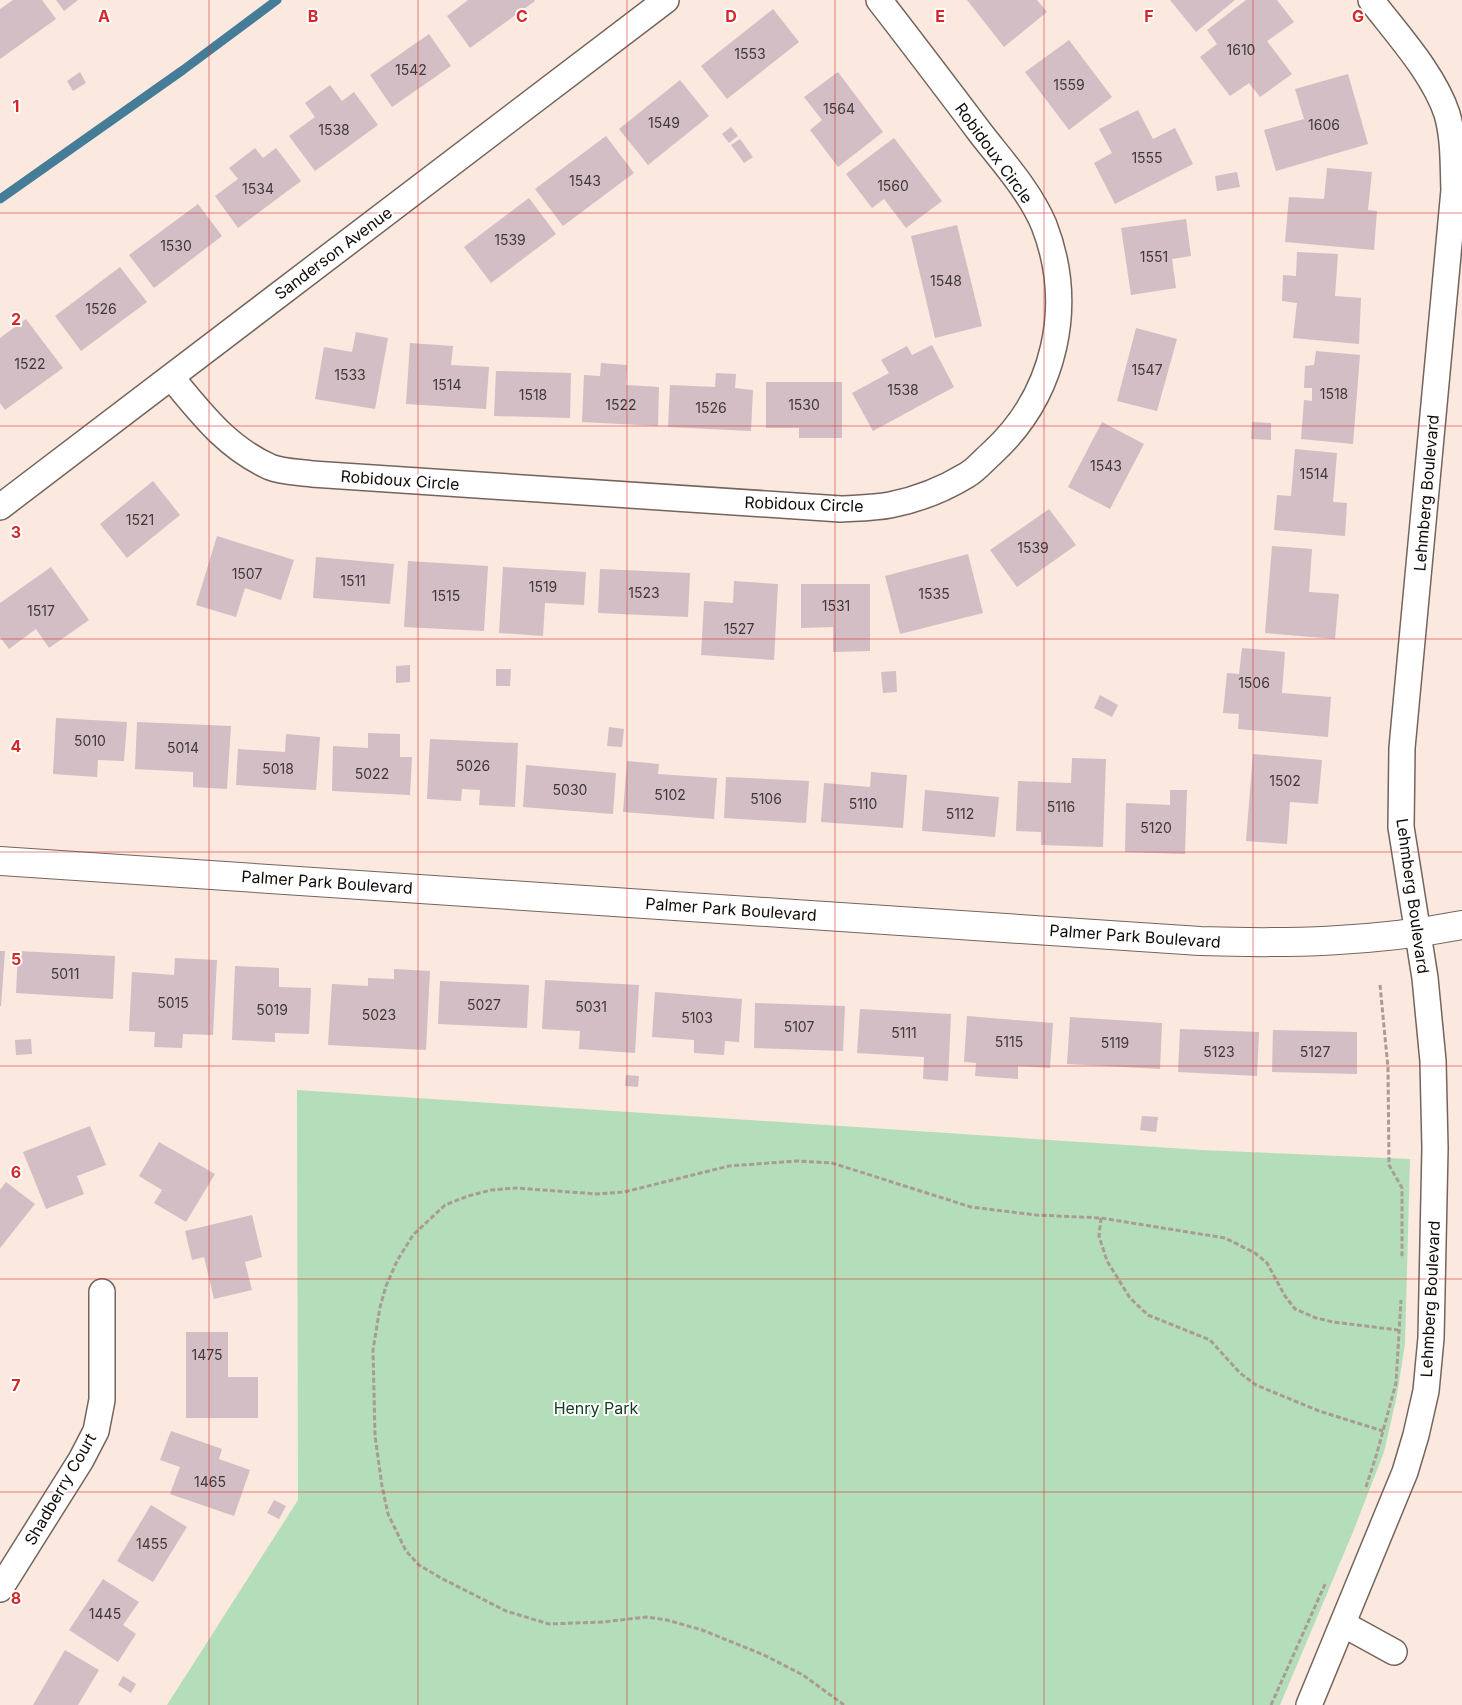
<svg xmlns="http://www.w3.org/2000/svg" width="1462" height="1705" viewBox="0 0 1462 1705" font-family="Inter,sans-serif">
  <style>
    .green { fill: #b3deb9 }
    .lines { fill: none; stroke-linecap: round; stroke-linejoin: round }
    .stream { stroke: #457c97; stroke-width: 9 }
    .building { fill: #d2bec4 }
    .street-casing { stroke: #74655c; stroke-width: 28 }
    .secondary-casing { stroke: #74655c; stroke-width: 30 }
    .path { stroke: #aa9b94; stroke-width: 3; stroke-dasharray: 5 2.5; stroke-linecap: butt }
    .street { stroke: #fff; stroke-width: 25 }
    .secondary { stroke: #fff; stroke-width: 28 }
    .grid { fill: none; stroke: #d62828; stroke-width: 1; stroke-opacity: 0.55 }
    .labels { text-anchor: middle; stroke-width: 4; stroke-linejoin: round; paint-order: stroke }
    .number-label { font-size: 14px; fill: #413837 }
    .street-label { font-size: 16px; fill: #110b08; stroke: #fff }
    .park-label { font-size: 16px; fill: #0f3d1b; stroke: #fff }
    .grid-label { font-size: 16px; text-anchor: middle; font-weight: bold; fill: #d62828; stroke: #fff; stroke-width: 4; stroke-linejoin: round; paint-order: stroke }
  </style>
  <rect width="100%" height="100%" fill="#fbe8de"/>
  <path class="green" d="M297,1090L1201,1150L1410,1159L1405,1344L1397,1395L1384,1452L1353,1532L1280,1705H167L298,1500Z"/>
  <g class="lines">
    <path class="stream" d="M0,199L183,70L277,0"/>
  </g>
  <path class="building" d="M13,0H42L56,19L0,59V9Z
    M56,0H78L64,11Z
    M468,0H534L535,1L470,48L447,16Z
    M967,0H1037L1047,12L1004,47Z
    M1170,0H1235L1196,32Z
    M1246,0H1277L1294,22L1267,41L1292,74L1260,97L1249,83L1230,96L1200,57L1217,44L1207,30Z
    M773,9L799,42L727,99L701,66Z
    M429,34L451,66L392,107L370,75Z
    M1069,40L1112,97L1069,130L1025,72Z
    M80,72L86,83L73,91L67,81Z
    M838,72L883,132L838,167L810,130L822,120L804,97Z
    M1348,74L1368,144L1276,171L1264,130L1304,119L1295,89Z
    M680,80L709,116L648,165L619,129Z
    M330,85L342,101L354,92L378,125L315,171L289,136L315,117L305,103Z
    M1138,110L1153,139L1175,128L1193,164L1115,204L1094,163L1112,153L1099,129Z
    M731,127L738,136L729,143L722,134Z
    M606,136L634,173L563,226L535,189Z
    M894,138L942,201L906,228L884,199L872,208L846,174Z
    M740,139L753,157L744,163L731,145Z
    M255,148L263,158L276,148L301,181L238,228L215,196L238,179L229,168Z
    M1327,168L1372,172L1368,210L1377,211L1374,250L1285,242L1289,197L1324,199Z
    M1237,172L1240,187L1217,191L1215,176Z
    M529,198L556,234L491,283L464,247Z
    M198,204L222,236L154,288L129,255Z
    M1186,219L1191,256L1172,259L1176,288L1131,295L1121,228Z
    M957,225L982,326L935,338L911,236Z
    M1297,252L1338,254L1335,296L1361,298L1359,344L1293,338L1297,303L1282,301L1283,275L1296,276Z
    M120,267L147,302L81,351L55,316Z
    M26,319L63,368L5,410L0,403V338Z
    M1136,328L1177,339L1157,411L1117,401Z
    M356,332L388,338L375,409L315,399L324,347L352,352Z
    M410,343L453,346L451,365L489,367L486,409L406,404Z
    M932,345L954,387L873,431L852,393L889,373L881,360L907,346L912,355Z
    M1316,351L1360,355L1353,444L1301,439L1304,400L1312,401V388H1304L1305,366L1314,365Z
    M601,363L627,365L626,385L659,387L658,426L582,422L584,375L600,376Z
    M496,371L571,373L570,418L494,416Z
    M716,373L736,374L735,388L753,390L751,431L668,427L670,385L715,387Z
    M766,382H842V438H799V428H766Z
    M1102,422L1144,444L1110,509L1068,487Z
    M1252,422L1271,423V440L1251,439Z
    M1295,449L1337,453L1333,502L1347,503L1345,536L1274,530L1277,495L1291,496Z
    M153,481L180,515L127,558L100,524Z
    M1049,509L1076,545L1017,587L990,550Z
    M217,536L294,560L281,600L245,588L236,617L196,605Z
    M1272,546L1312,549L1309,592L1339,594L1335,639L1265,633Z
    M968,554L983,613L900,634L885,576Z
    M316,557L394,564L390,604L313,598Z
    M408,561L488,566L484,631L404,627Z
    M51,567L89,620L49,648L36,629L9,649L0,637V603Z
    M503,567L586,572L584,605L545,603L543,636L499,633Z
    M600,569L690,573L688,617L598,613Z
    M734,581L778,584L774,660L701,655L704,601L733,603Z
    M801,584H870V651L833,652V627L801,628Z
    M1242,648L1285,652L1282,693L1331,697L1328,737L1238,729L1239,714L1223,713L1227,673L1239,674Z
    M410,665V682L396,683V666Z
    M496,669H511L510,686H496Z
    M896,671L897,692L883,693L881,672Z
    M1100,695L1118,705L1112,717L1094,708Z
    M56,718L127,722L124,761L98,760L97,777L53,774Z
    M137,722L231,726L227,789L193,787V772L135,769Z
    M609,727L624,729L622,747L607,746Z
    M368,733L400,734V757H412L410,795L332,791L333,746L368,748Z
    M286,734L320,737L316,790L236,785L238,749L285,752Z
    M430,739L518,743L515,807L479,805L480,790L462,789L461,801L427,799Z
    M1253,754L1322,760L1318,804L1290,802L1287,844L1246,841Z
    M1072,758L1106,759L1103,847L1041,845V832L1016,831L1018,781L1071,783Z
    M627,761L659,764L658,774L717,778L714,819L623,812Z
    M526,765L616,773L613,814L523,807Z
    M871,772L907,775L903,828L821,822L824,783L870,787Z
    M726,777L809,781L806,823L724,818Z
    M925,790L999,797L995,837L922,831Z
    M1170,790H1187L1185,854L1125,852L1126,803L1170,805Z
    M0,951H5L1,1006H0Z
    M18,951L115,956L113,999L16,993Z
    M175,958L217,960L213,1035L183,1034L182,1048L154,1047L155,1032L129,1031L132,972L174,975Z
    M235,966L279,968V987L311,988L309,1034L275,1033V1042L232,1040Z
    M394,969L430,971L426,1050L328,1045L332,984L368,986V978L394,979Z
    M545,980L639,985L635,1053L579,1049L580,1031L542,1029Z
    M440,981L529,985L527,1028L438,1024Z
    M655,992L742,999L739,1042L725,1041L724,1055L694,1053V1040L652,1037Z
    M755,1003L845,1006L843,1051L754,1048Z
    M860,1009L951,1014L948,1081L923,1079L924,1057L857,1053Z
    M967,1016L1053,1023L1050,1068L1018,1066V1079L975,1076L976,1063L964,1062Z
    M1070,1017L1162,1023L1160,1069L1067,1064Z
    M1180,1029L1259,1032L1257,1076L1178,1072Z
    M1273,1030L1357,1032V1074L1272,1072Z
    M31,1039L32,1054L16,1055L15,1040Z
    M626,1075L639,1076L638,1087L625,1086Z
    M1142,1116L1158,1117L1156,1132L1140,1130Z
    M90,1126L106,1165L77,1176L84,1194L46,1209L23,1152Z
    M159,1142L215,1174L186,1222L154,1203L162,1190L139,1176Z
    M6,1182L35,1204L0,1248V1190Z
    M252,1215L262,1257L245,1262L252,1290L214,1299L204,1257L192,1260L185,1231Z
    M186,1332H228V1377H258V1418H186Z
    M171,1431L222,1449L219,1459L250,1470L234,1516L170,1494L180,1467L160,1460Z
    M274,1500L286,1506L279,1519L267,1513Z
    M151,1505L187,1527L153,1582L117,1561Z
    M103,1579L139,1602L123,1625L136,1634L118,1662L69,1630Z
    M65,1650L99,1670L78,1705H33Z
    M123,1676L136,1684L131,1693L118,1685Z"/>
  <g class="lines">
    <g class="street-casing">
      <path id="street" d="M171,377C201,413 226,447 270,467C282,472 299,472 312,474L841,509C857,508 874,508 890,505C916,500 944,489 967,475C976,470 984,460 992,453C1056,394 1075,305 1044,225C1030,192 1004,163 982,135C948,90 914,45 879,0
        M0,507L666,0
        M0,1589L81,1460L96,1431L102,1400V1292
        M1343,1624L1394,1652
        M1309,1705L1405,1472L1416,1435L1426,1391L1431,1338L1435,1148L1433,1061L1425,978L1401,827L1402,748L1454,190C1453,165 1454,138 1447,114C1434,74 1397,34 1371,0"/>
    </g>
    <g class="secondary-casing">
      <path id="secondary" d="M0,861L1200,941C1288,944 1375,942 1462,925"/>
    </g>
    <path class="path" d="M1380,985L1388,1068L1389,1165L1402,1188V1259
      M1101,1218L1099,1236L1107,1261L1130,1298L1148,1315L1210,1340L1240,1373L1256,1385L1319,1411L1383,1431
      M1366,1487L1377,1453L1396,1383L1401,1300
      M844,1705L803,1675L764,1655L702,1630L667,1620L646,1617L603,1622L549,1624L506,1611L441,1578L419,1565L406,1551L388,1514L382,1486L375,1436L373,1350L380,1307L386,1286L397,1261L413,1235L445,1205L468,1196L491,1190L516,1188L597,1194L624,1192L729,1166L797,1161L832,1163L971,1207L1036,1215L1101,1218L1225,1238L1255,1253L1267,1263L1285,1296L1295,1309L1316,1318L1333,1322L1398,1330
      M1271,1705L1326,1582"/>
    <use href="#street" class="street"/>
    <use href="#secondary" class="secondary"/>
  </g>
  <path class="grid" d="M209,0V1705M418,0V1705M627,0V1705M835,0V1705M1044,0V1705M1253,0V1705M0,213H1462M0,426H1462M0,639H1462M0,852H1462M0,1066H1462M0,1279H1462M0,1492H1462"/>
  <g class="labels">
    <g class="number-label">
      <text x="1241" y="55">1610</text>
      <text x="750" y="59">1553</text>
      <text x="411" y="75">1542</text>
      <text x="1069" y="90">1559</text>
      <text x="839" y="114">1564</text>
      <text x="664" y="128">1549</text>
      <text x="1324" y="130">1606</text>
      <text x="334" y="135">1538</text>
      <text x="1147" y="163">1555</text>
      <text x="585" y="186">1543</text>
      <text x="893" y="191">1560</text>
      <text x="258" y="194">1534</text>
      <text x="510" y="245">1539</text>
      <text x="176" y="251">1530</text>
      <text x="1154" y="262">1551</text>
      <text x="946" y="286">1548</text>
      <text x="101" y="314">1526</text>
      <text x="30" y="369">1522</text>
      <text x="1147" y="375">1547</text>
      <text x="350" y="380">1533</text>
      <text x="447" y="390">1514</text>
      <text x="903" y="395">1538</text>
      <text x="1334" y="399">1518</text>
      <text x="533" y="400">1518</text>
      <text x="621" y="410">1522</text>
      <text x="804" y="410">1530</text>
      <text x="711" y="413">1526</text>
      <text x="1106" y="471">1543</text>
      <text x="1314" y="479">1514</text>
      <text x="140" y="525">1521</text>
      <text x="1033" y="553">1539</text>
      <text x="247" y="579">1507</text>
      <text x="353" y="586">1511</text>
      <text x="543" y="592">1519</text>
      <text x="644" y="598">1523</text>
      <text x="934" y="599">1535</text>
      <text x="446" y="601">1515</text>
      <text x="836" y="611">1531</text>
      <text x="41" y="616">1517</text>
      <text x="739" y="634">1527</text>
      <text x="1254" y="688">1506</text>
      <text x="90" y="746">5010</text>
      <text x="183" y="753">5014</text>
      <text x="473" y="771">5026</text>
      <text x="278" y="774">5018</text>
      <text x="372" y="779">5022</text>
      <text x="1285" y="786">1502</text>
      <text x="570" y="795">5030</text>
      <text x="670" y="800">5102</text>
      <text x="766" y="804">5106</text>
      <text x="863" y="809">5110</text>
      <text x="1061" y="812">5116</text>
      <text x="960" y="819">5112</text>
      <text x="1156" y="833">5120</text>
      <text x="65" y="979">5011</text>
      <text x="173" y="1008">5015</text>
      <text x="484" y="1010">5027</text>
      <text x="591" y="1012">5031</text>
      <text x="272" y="1015">5019</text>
      <text x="379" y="1020">5023</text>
      <text x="697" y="1023">5103</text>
      <text x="799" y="1032">5107</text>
      <text x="904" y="1038">5111</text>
      <text x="1009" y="1047">5115</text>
      <text x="1115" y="1048">5119</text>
      <text x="1219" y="1057">5123</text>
      <text x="1315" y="1057">5127</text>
      <text x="207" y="1360">1475</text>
      <text x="210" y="1487">1465</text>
      <text x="152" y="1549">1455</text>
      <text x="105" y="1619">1445</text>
    </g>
    <g class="street-label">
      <text transform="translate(994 153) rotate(54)" y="6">Robidoux Circle</text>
      <text transform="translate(333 253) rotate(-37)" y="6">Sanderson Avenue</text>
      <text transform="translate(400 480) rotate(4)" y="6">Robidoux Circle</text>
      <text transform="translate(1426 493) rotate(-85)" y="6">Lehmberg Boulevard</text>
      <text transform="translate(804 504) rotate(2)" y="6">Robidoux Circle</text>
      <text transform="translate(327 882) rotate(4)" y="6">Palmer Park Boulevard</text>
      <text transform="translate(1413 896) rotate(82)" y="6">Lehmberg Boulevard</text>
      <text transform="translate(731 909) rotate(4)" y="6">Palmer Park Boulevard</text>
      <text transform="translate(1135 936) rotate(4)" y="6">Palmer Park Boulevard</text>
      <text transform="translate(1430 1299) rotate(-87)" y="6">Lehmberg Boulevard</text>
      <text transform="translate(60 1489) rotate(-60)" y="6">Shadberry Court</text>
    </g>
    <g class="park-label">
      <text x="596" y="1414">Henry Park</text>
    </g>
  </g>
  <g class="grid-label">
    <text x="104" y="22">A</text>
    <text x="313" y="22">B</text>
    <text x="522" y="22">C</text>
    <text x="731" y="22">D</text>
    <text x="940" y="22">E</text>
    <text x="1149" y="22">F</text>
    <text x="1358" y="22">G</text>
    <text x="16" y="112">1</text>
    <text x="16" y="325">2</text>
    <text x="16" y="538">3</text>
    <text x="16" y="752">4</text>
    <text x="16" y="965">5</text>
    <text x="16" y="1178">6</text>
    <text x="16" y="1391">7</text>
    <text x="16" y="1604">8</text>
  </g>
</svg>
